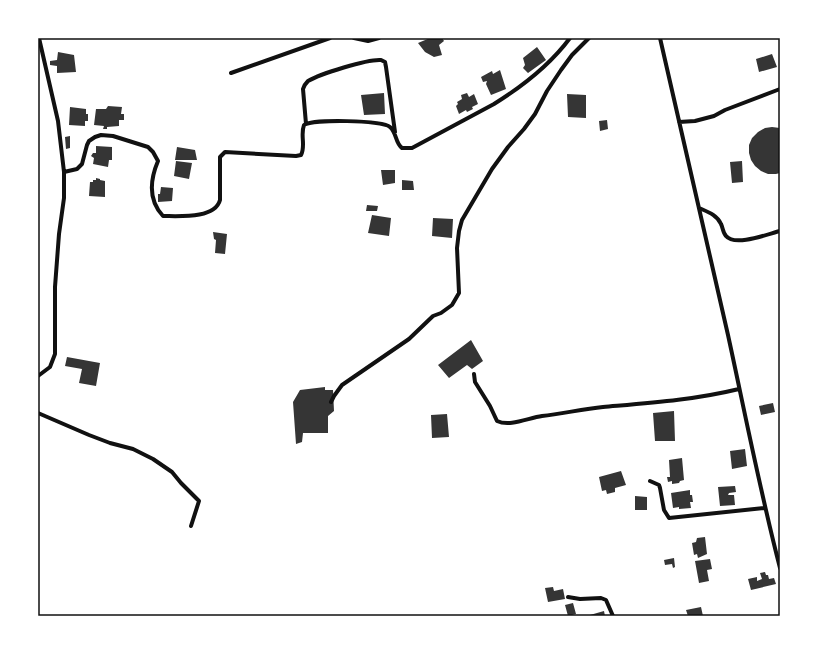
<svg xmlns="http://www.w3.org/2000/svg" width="818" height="654" viewBox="0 0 818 654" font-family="Manrope,sans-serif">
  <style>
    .building { fill: #353535 }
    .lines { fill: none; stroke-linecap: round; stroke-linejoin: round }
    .minor { stroke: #111; stroke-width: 4 }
    .neatline { fill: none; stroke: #111; stroke-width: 1.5 }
  </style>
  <rect width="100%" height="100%" fill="#fff"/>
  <path class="building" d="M430,38H442L444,41L439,45L442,55L434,57L425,52L418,43Z
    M537,47L546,60L528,73L523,68L525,65L523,58Z
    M58,52L74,55L76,72L57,73V66L50,65V61L57,60Z
    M772,54L777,67L759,72L756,59Z
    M500,70L506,89L491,95L486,84L487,81L483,82L481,77L492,71L493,74Z
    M384,93L385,114L364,115L361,95Z
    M467,93L469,97L474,94L478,104L472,107L473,109L467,112L466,110L459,114L456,106L458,104L457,102L462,99L461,95Z
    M567,94L586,95V118L568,117Z
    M108,106L122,107L121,114H124V120H119V126L107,127V129H103L104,126L94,125L96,109H106Z
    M70,107L86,109V114H88V121H85V126L69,125Z
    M607,120L608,129L600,131L599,121Z
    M772,127L780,128V173L776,174H768L761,171L755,166L751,160L749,153V145L752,138L758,132L765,128Z
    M70,136V148L66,149L65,137Z
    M96,146L112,147V160H109L108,167L93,164L94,158L91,156L93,153H96Z
    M177,147L195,150L197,160H175Z
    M176,161L192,163L189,179L174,176Z
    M742,161L743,182L732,183L730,162Z
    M381,170H395V183L383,185Z
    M96,178L100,179V180L105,181V197L89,196L90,182H93V180H96Z
    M402,180L413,181L414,190H402Z
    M161,187L173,188L172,201L158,202V194H160Z
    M367,205L378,206L377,211H366Z
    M372,215L391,218L389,236L368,233Z
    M433,218L453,219L452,238L432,236Z
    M213,232L227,234L225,254L215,253L216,240L214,239Z
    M471,340L483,361L472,369L467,365L449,378L438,365Z
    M67,357L100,363L96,386L79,383L82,369L65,366Z
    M325,387V390H333L334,411L328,416V433H303L302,442L296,444L293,402L300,390Z
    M773,403L775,412L761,415L759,406Z
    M674,411L675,441H655L653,413Z
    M447,414L449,437L432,438L431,415Z
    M745,449L747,466L732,469L730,451Z
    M682,458L684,480L680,481L679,483L672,484V481L668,482L667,477H670L669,460Z
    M621,471L626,485L615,488V492L607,494L606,490L602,491L599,477Z
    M735,486L736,492L729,493L728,495H734L735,505L720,506L718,487Z
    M690,490V495H692L693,502H690L691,508L679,509V507L673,508L671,493Z
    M635,496L647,497V510H635Z
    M705,537L707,554L698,558L697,554L694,555L692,543L696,542L697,538Z
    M674,558L675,567L673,568L672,564L665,565L664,560Z
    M710,559L712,569L707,570L709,581L699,583L695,561Z
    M765,572L766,575H768L769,579L774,578L776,584L751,590L748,579L757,577V581L762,579L760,573Z
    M553,587L554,591L563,589L565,599L548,602L545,588Z
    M573,603L576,614L568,616L565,605Z
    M701,607L703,616H688L686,610Z
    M604,611L605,616H590V615Z"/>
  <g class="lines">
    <path class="minor" d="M354,38L368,41L379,38
      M660,38C682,137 706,236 728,335C745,413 760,491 780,568
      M231,73L330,38
      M679,122L695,121L714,116L725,110L780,89
      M306,124L303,89C304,85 305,84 308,81C320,74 367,59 381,60L385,62L386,67L395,132
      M64,172L77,169L82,164L87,145L89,141L95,137L101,135L113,136L148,147L153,152L158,161C150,180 148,200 163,216C179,216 215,219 220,200V157L225,152L296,156L301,155C306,146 300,135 304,125C312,119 382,120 390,127C397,133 395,143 402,148H412L494,104C523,86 550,65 570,38
      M699,208C708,212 717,215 721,224C723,228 723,233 726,236C735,247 768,234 780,231
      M474,374L475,382L490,406L497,421C510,427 528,418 542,416C562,414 582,409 603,407C649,403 694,400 739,389
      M38,376L50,367L55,354V287L59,234L64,198V172L58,121L39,38
      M331,402L334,396L342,385L409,339L433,316L441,313L452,305L459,293L457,248L459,231L462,220L492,169L508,147L524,129L535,114L547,91L561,70L572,55L589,38
      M38,413L89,435L110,443L133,449L153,459L172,472L181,483L199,501L191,526
      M650,481L659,485L660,488L664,510L669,518L764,508
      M568,597L580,599L601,598L606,600L613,616"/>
  </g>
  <rect width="818" height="654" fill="none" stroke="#ffffff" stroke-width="78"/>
  <rect x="39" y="39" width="740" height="576" class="neatline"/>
</svg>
